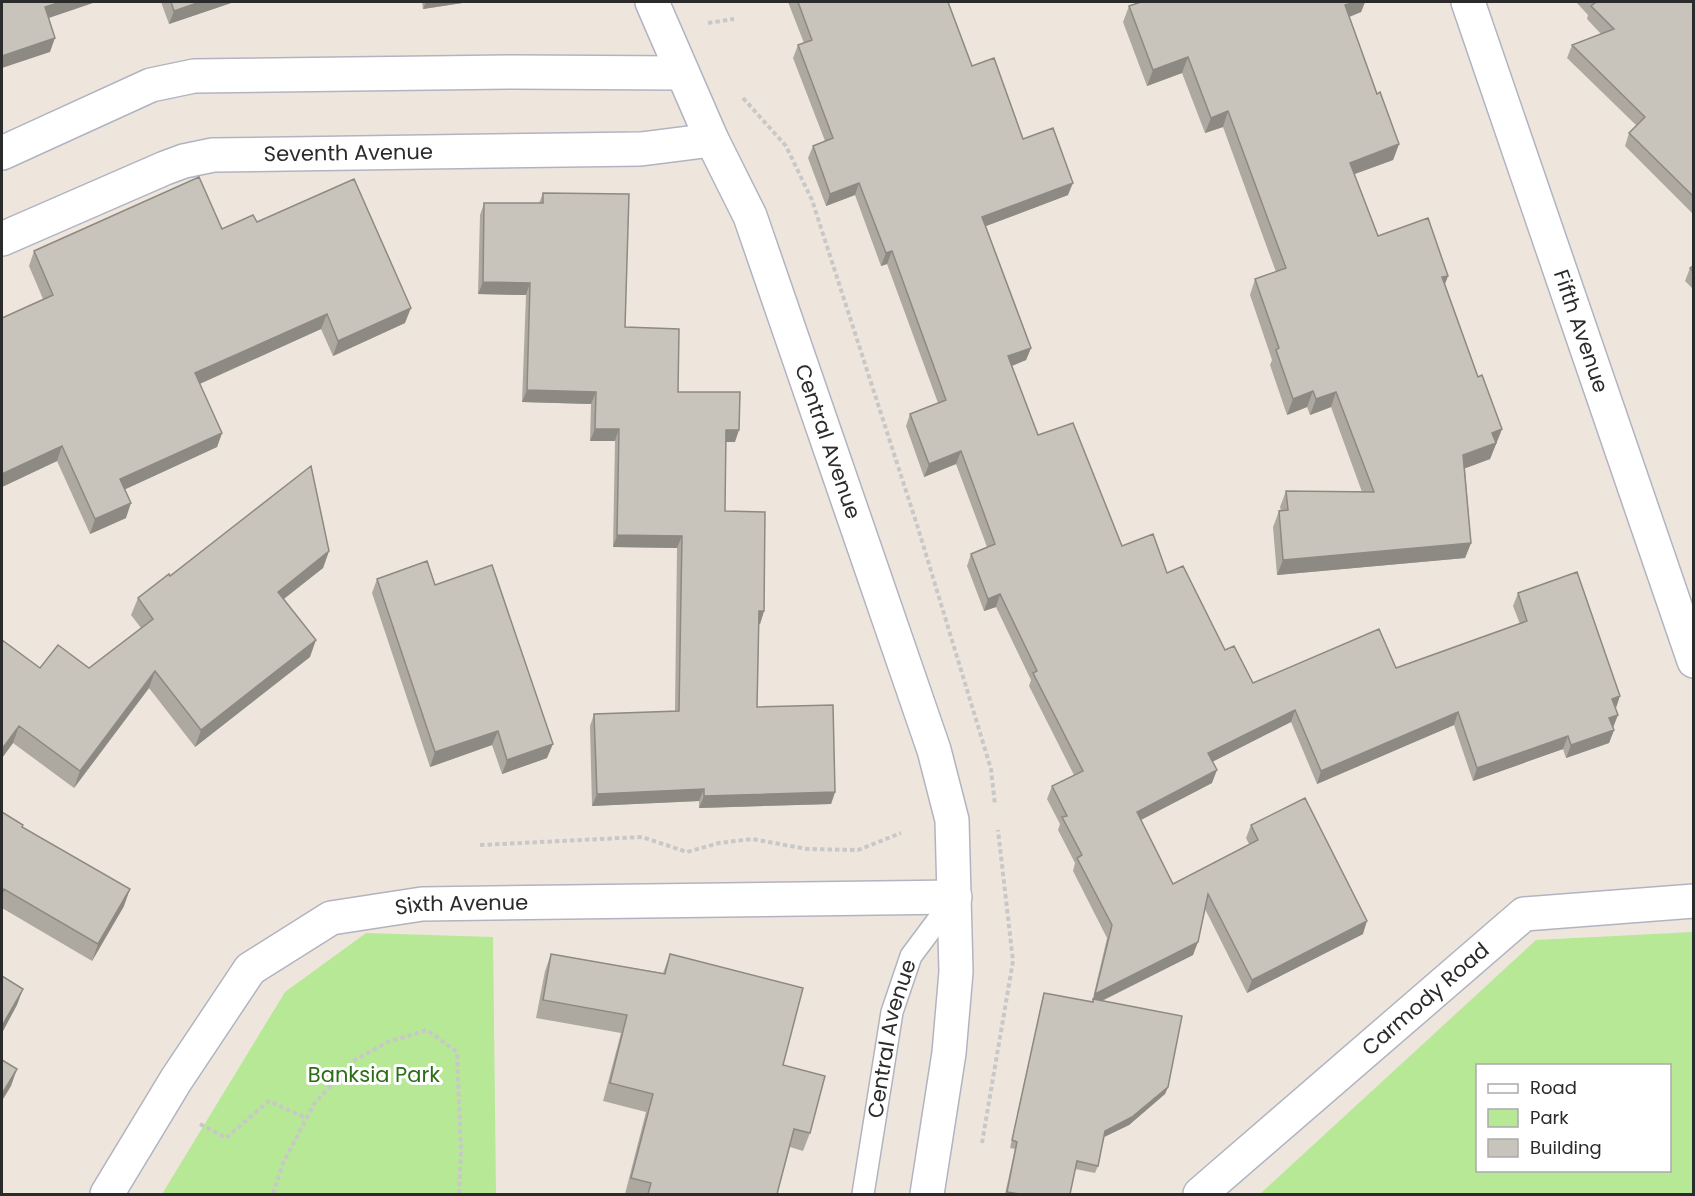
<svg xmlns="http://www.w3.org/2000/svg" width="1695" height="1196" viewBox="0 0 1695 1196" font-family="Poppins,sans-serif">
  <style>
    .green { fill: #b6e896; fill-rule: evenodd }
    .lines { fill: none; stroke-linecap: round; stroke-linejoin: round }
    .service-casing { stroke: #b1b4c0; stroke-width: 24 }
    .minor-casing { stroke: #b1b4c0; stroke-width: 36 }
    .path { stroke: #c8c8c8; stroke-width: 4; stroke-dasharray: 4.5 3; stroke-linecap: butt }
    .service { stroke: #fff; stroke-width: 21 }
    .minor { stroke: #fff; stroke-width: 33 }
    .wall { fill: #ada9a1 }
    .shaded-wall { fill: #8d8983 }
    .building { fill: #c9c4bb; stroke: #8d8983; stroke-width: 1.5 }
    .labels { text-anchor: middle; stroke-width: 6; stroke-linejoin: round; paint-order: stroke }
    .street-label { font-size: 21px; fill: #2b2b2b; stroke: #fff }
    .park-label { font-size: 21px; fill: #2c6e16; stroke: #fff }
  </style>
  <rect width="100%" height="100%" fill="#eee6dd"/>
  <path class="green" d="M1693,932V1194H1260L1536,940ZM1478,1066H1670V1170H1478Z
    M366,933L493,937L496,1194H162L285,992Z"/>
  <g class="lines">
    <g class="service-casing">
      <g id="service">
        <path id="s1" d="M863,1194L892,1012L911,956L955,897"/>
      </g>
    </g>
    <g class="minor-casing">
      <g id="minor">
        <path id="s2" d="M652,2L712,140L750,216L934,750L952,820L956,972L949,1053L927,1194"/>
        <path id="s3" d="M1468,2L1694,661"/>
        <path d="M2,153L151,85L194,76L511,72L682,73"/>
        <path id="s4" d="M2,239L165,168L184,161L213,155L641,149L712,140"/>
        <path id="s5" d="M107,1194L176,1080L250,969L331,918L422,904L955,897"/>
        <path id="s6" d="M1200,1194L1524,914L1694,901"/>
      </g>
    </g>
    <path class="path" d="M708,23L734,19
      M743,98L786,146L812,200L918,528L991,769L995,805
      M480,845L642,837L687,852L719,843L752,839L807,849L858,850L901,833
      M200,1124L226,1138L269,1101L306,1118
      M982,1143L1013,961L998,830
      M273,1194L283,1163L314,1104L353,1061L388,1042L427,1030L457,1052L461,1152L459,1194"/>
    <use href="#service" class="service"/>
    <use href="#minor" class="minor"/>
  </g>
  <path class="wall" d="M161,2H234L169,24Z
    M422,2H469L423,9Z
    M788,2H948L972,66L1023,139L1068,195L986,226L1031,348L1026,360L1012,366L1038,435L1122,546L1167,573L1225,650L1253,683L1396,668L1520,624L1513,606L1518,593L1615,708L1613,728L1614,730L1609,743L1566,758L1563,749L1473,781L1454,725L1317,784L1291,722L1212,762V783L1141,820L1173,884L1249,844L1246,838L1251,825L1363,934L1247,993L1205,909L1193,955L1102,1001L1168,1087L1165,1094L1129,1125L1104,1137L1098,1166L1095,1173L1075,1169L1070,1194H1005L1015,1149L1010,1148L1042,1000L1044,993L1092,1002L1107,938L1073,871L1075,863L1058,830L1060,824L1047,799L1052,786L1074,775L1029,686L1031,680L996,607L984,611L967,566L971,554L987,547L956,464L924,477L906,426L910,414L938,403L887,264L881,266L855,195L826,206L808,158L813,146L825,141L793,58L798,45L804,43Z
    M1141,2H1365L1361,12L1349,17L1377,94L1399,144L1393,160L1354,174L1378,236L1448,276L1445,284L1478,377L1502,429L1490,459L1465,468L1471,543L1465,558L1277,575L1273,527L1279,511H1281L1280,507L1286,491L1362,492L1331,407L1310,415L1307,407L1287,415L1270,365L1272,360L1250,295L1255,279L1276,272L1223,127L1205,133L1182,73L1147,86L1123,22L1129,6Z
    M1576,2H1694V215L1625,146L1629,133L1637,126L1567,58L1572,45L1601,34L1587,19L1588,15Z
    M543,193L625,327L678,392L735,442H725V511L764,611L760,624H759L757,707L835,792L831,804L699,808V801L592,806L590,726L594,714L675,711L677,548L613,547L615,441H590L591,404L522,402L526,295L478,294L480,215L484,203H539Z
    M257,222L405,323L333,356L321,329L200,384L222,433L217,447L125,489L126,518L90,534L57,461L2,487V318L43,299L29,266L34,251L222,229Z
    M1694,265V290L1685,281L1690,268Z
    M329,551L323,568L284,599L310,657L195,747L149,688L74,788L13,743L2,758V640L40,668H89L141,628L131,615L138,598L170,576Z
    M377,579L435,585L547,758L502,774L492,745L430,767L372,593Z
    M2,812L124,906L92,961L2,908Z
    M551,954L663,973L670,954L783,1065L810,1133L803,1151L790,1147L777,1194H625L646,1112L603,1101L621,1033L536,1018L545,971Z"/>
  <path class="shaded-wall" d="M61,2H96L40,21L45,7Z
    M200,2H234L169,24L174,11Z
    M426,2H469L423,9Z
    M1355,2H1365L1361,12L1339,21L1345,5Z
    M55,38L50,52L2,68V56Z
    M1188,57L1182,73L1147,86L1153,70Z
    M1228,111L1223,127L1205,133L1211,118Z
    M1399,144L1393,160L1344,178L1350,163Z
    M859,183L855,195L826,206L830,194Z
    M1073,183L1068,195L978,229L982,217Z
    M892,251L887,264L881,266L886,253Z
    M1448,276L1442,291V277Z
    M483,282L530,283L526,295L478,294Z
    M411,308L405,323L333,356L338,341Z
    M327,314L321,329L190,388L195,373Z
    M1031,348L1026,360L1004,369L1008,356Z
    M527,390L596,392L591,404L522,402Z
    M1313,391L1307,407L1287,415L1293,399Z
    M1336,392L1331,407L1310,415L1316,399Z
    M595,429H619L615,441H590Z
    M1502,429L1490,459L1458,471L1463,455L1492,433Z
    M726,430H739L735,442H721Z
    M222,433L217,447L115,494L120,479Z
    M62,446L57,461L2,487V474Z
    M961,451L956,464L924,477L929,464Z
    M131,503L126,518L90,534L95,519Z
    M617,535L682,536L677,548L613,547Z
    M1471,543L1465,558L1277,575L1283,560Z
    M329,551L323,568L272,608L278,592Z
    M1000,594L996,607L984,611L988,599Z
    M759,611H764L760,624L755,623Z
    M316,640L310,657L195,747L201,730Z
    M155,671L149,688L74,788L80,771Z
    M1620,696L1616,708L1612,699Z
    M1295,710L1291,722L1204,766L1208,753Z
    M1458,712L1454,725L1317,784L1321,771Z
    M1618,715L1613,728L1604,731L1609,718Z
    M19,726L13,743L2,758V749Z
    M1614,730L1609,743L1566,758L1571,745Z
    M498,731L492,745L430,767L435,752Z
    M1568,736L1563,749L1473,781L1477,768Z
    M553,744L547,758L502,774L507,760Z
    M1217,770L1212,783L1133,824L1137,812Z
    M704,789L699,801L592,806L597,794Z
    M835,792L831,804L699,808L704,796Z
    M130,889L124,906L92,961L98,944Z
    M1367,921L1363,934L1247,993L1252,980Z
    M1198,942L1193,955L1091,1006L1095,994Z
    M23,989L17,1005L2,1033V1026Z
    M17,1069L11,1086L2,1101V1094Z
    M1168,1087L1165,1094L1129,1125L1102,1138L1105,1131Z"/>
  <path class="building" d="M2,2H61L45,7L55,38L2,56Z
    M171,2H200L174,11Z
    M798,2H948L972,66L994,58L1023,139L1053,128L1073,183L982,217L1031,348L1008,356L1038,435L1073,423L1122,546L1153,534L1167,573L1183,566L1225,650L1234,646L1253,683L1379,629L1396,668L1527,621L1518,593L1577,572L1620,696L1612,699L1618,715L1609,718L1614,730L1571,745L1568,736L1477,768L1458,712L1321,771L1295,710L1208,753L1217,770L1137,812L1173,884L1258,840L1251,825L1305,798L1367,921L1252,980L1208,894L1198,942L1095,994L1112,925L1077,858L1082,855L1062,817L1067,816L1052,786L1083,771L1033,673L1037,671L1000,594L988,599L971,554L995,544L961,451L929,464L910,414L946,400L892,251L886,253L859,183L830,194L813,146L833,138L798,45L812,40Z
    M1141,2H1355L1345,5L1377,94L1380,92L1399,144L1350,163L1378,236L1428,218L1448,276L1442,277L1478,377L1482,375L1502,429L1492,433L1496,443L1463,455L1471,543L1283,560L1279,511L1288,510L1286,491L1374,492L1336,392L1316,399L1313,391L1293,399L1276,350L1279,348L1255,279L1286,268L1228,111L1211,118L1188,57L1153,70L1129,6Z
    M1593,2H1694V197L1629,133L1645,117L1572,45L1614,29L1591,6L1595,3Z
    M199,177L222,229L253,215L257,222L354,179L411,308L338,341L327,314L195,373L222,433L120,479L131,503L95,519L62,446L2,474V318L53,295L34,251Z
    M543,193L629,194L625,327L679,329L678,392H740L739,430H726L725,511L765,512L764,611H759L757,707L833,705L835,792L704,796V789L597,794L594,714L679,711L682,536L617,535L619,429H595L596,392L527,390L530,283L483,282L484,203H543Z
    M1694,265V272L1690,268Z
    M311,466L329,551L278,592L316,640L201,730L155,671L80,771L19,726L2,749V640L40,668L58,645L89,668L153,619L138,598L169,574L170,576Z
    M427,561L435,585L492,565L553,744L507,760L498,731L435,752L377,579Z
    M2,812L23,825L22,827L130,889L98,944L4,889L2,894Z
    M551,954L665,974L670,954L803,988L783,1065L825,1076L810,1133L794,1129L777,1194H648L651,1183L631,1178L653,1094L610,1083L627,1015L543,1000Z
    M2,976L23,989L2,1026Z
    M1044,993L1093,1002V999L1182,1016L1168,1087L1132,1117L1105,1131L1098,1166L1077,1161L1070,1194H1020L1007,1192L1017,1142L1012,1140Z
    M2,1060L17,1069L2,1094Z"/>
  <g class="labels">
    <g class="street-label">
      <text dy="7" stroke="none"><textPath href="#s4" startOffset="363">Seventh Avenue</textPath></text>
      <text dy="7" stroke="none"><textPath href="#s3" startOffset="348">Fifth Avenue</textPath></text>
      <text dy="7" stroke="none"><textPath href="#s2" startOffset="474">Central Avenue</textPath></text>
      <text dy="7" stroke="none"><textPath href="#s5" startOffset="494">Sixth Avenue</textPath></text>
      <text dy="7" stroke="none"><textPath href="#s6" startOffset="298">Carmody Road</textPath></text>
      <text dy="7" stroke="none"><textPath href="#s1" startOffset="158">Central Avenue</textPath></text>
    </g>
    <g class="park-label">
      <text x="374" y="1082">Banksia Park</text>
    </g>
  </g>
  <rect width="1695" height="1196" fill="none" stroke="#2b2b2b" stroke-width="6"/>
  <rect x="1476" y="1064" width="195" height="108" fill="#ffffff" stroke="#aaaaaa" stroke-width="1.5"/>
  <rect x="1488" y="1084" width="30" height="9" fill="#ffffff" stroke="#aaaaaa" stroke-width="1.5"/>
  <text x="1530" y="1094" font-size="18" fill="#2b2b2b">Road</text>
  <rect x="1488" y="1109" width="30" height="18" fill="#b6e896" stroke="#aaaaaa" stroke-width="1.5"/>
  <text x="1530" y="1124" font-size="18" fill="#2b2b2b">Park</text>
  <rect x="1488" y="1139" width="30" height="18" fill="#c9c4bb" stroke="#aaaaaa" stroke-width="1.5"/>
  <text x="1530" y="1154" font-size="18" fill="#2b2b2b">Building</text>
</svg>
